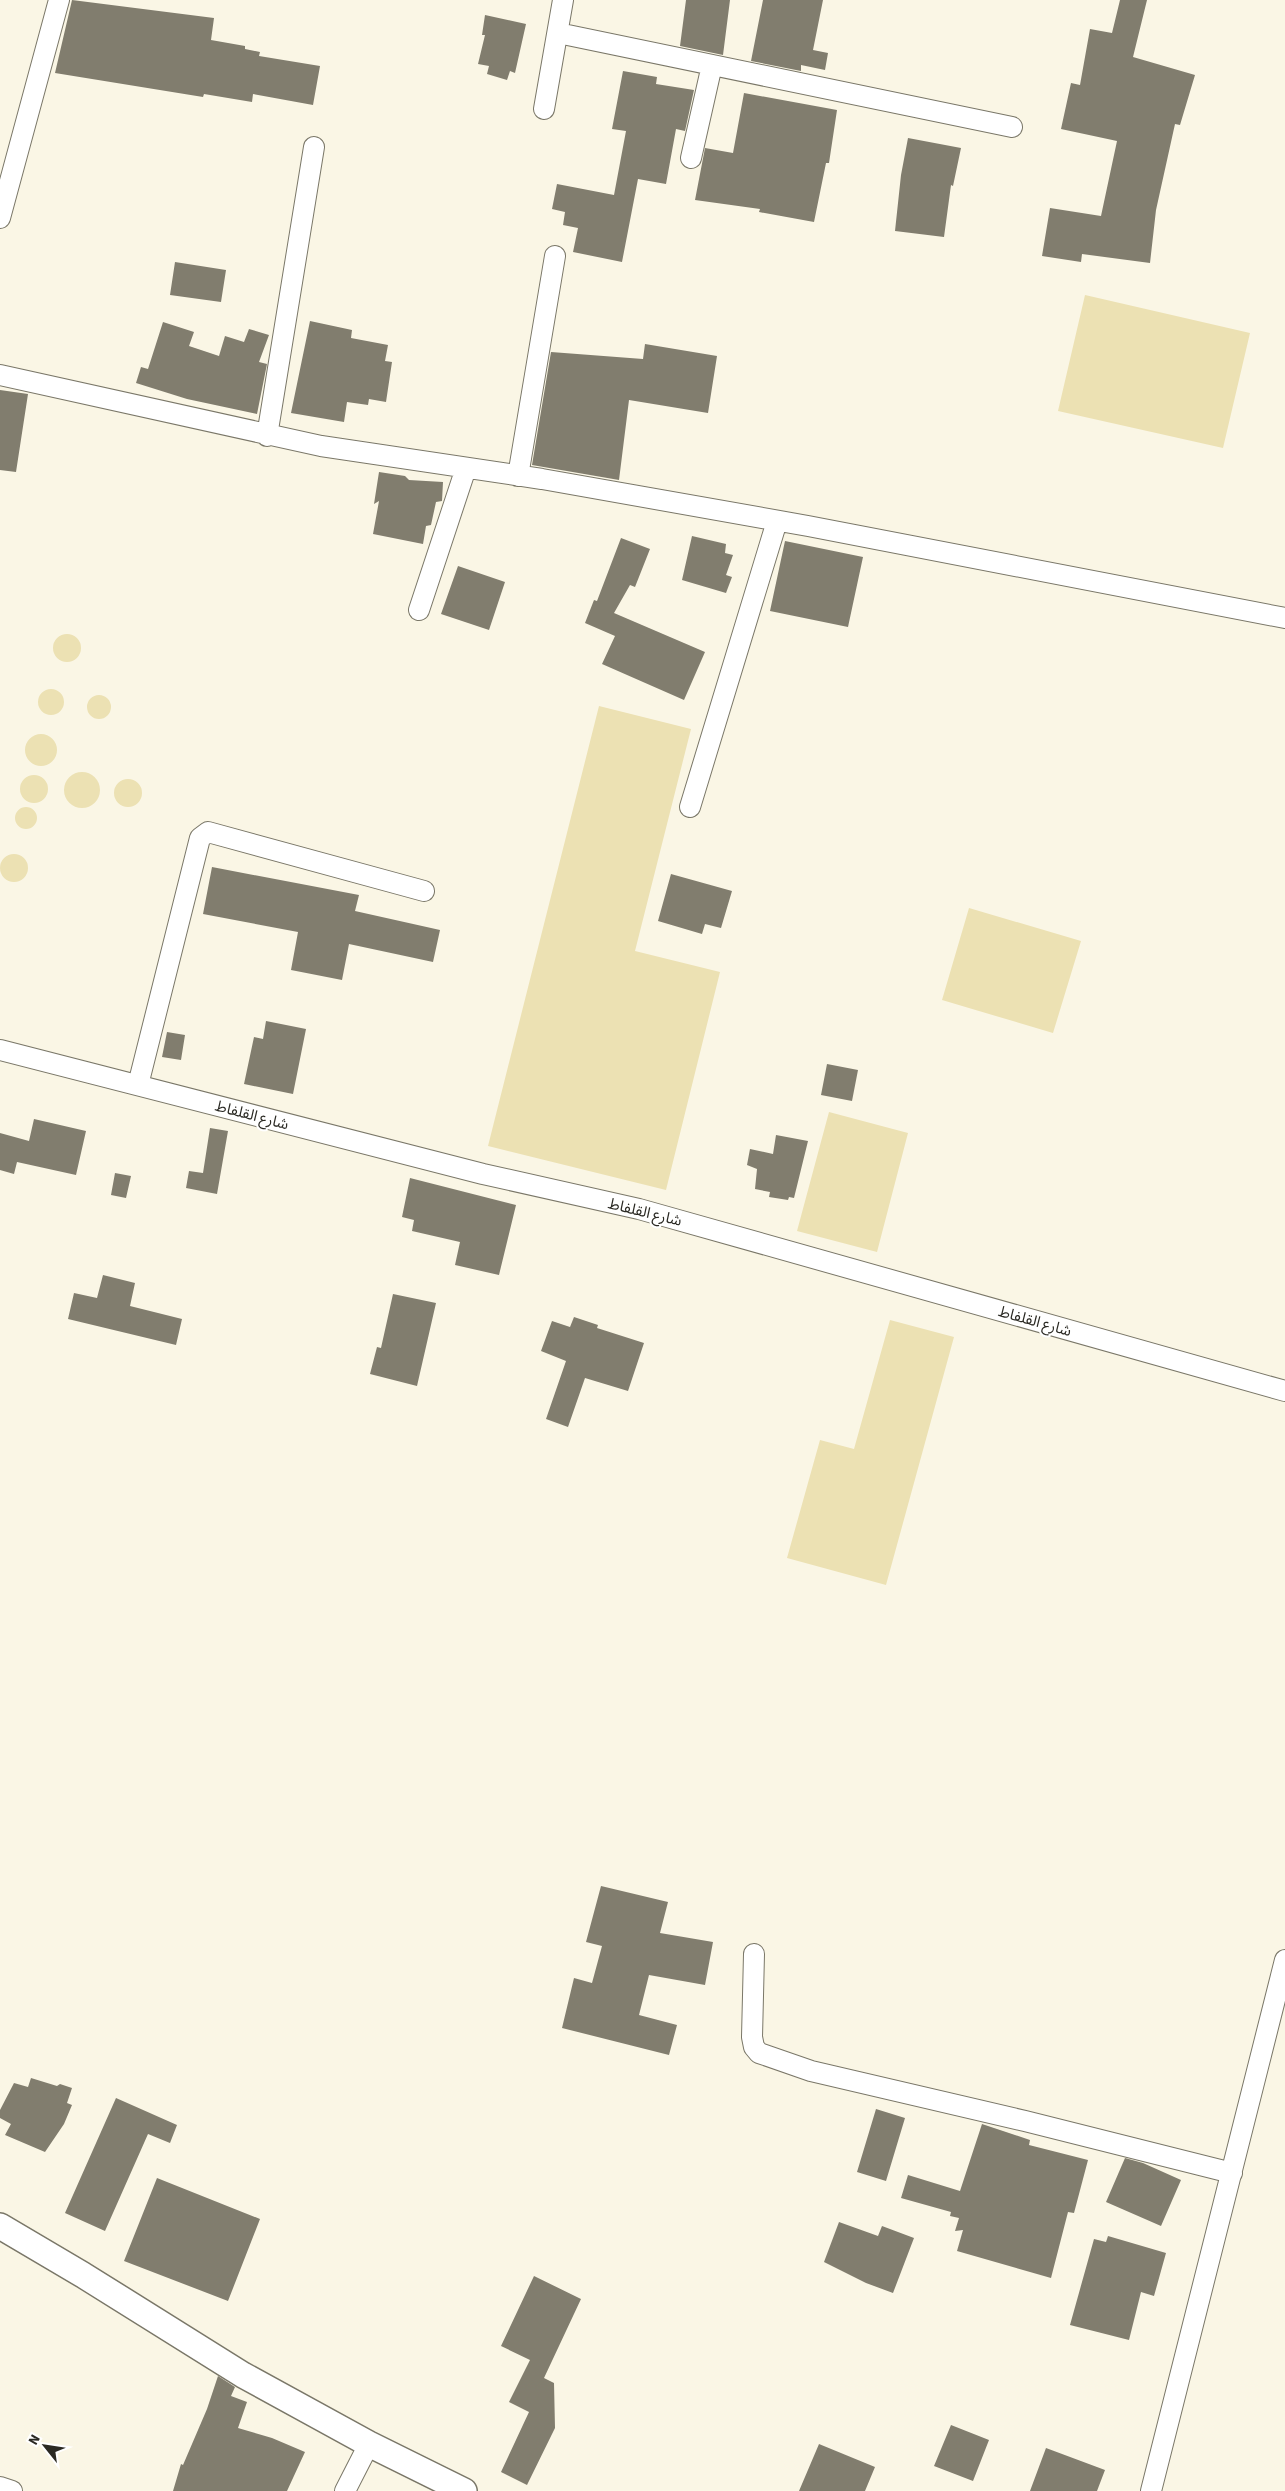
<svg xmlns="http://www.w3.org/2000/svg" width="1285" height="2491" viewBox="0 0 1285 2491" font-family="'Source Sans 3','Noto Sans Arabic',sans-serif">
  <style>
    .green { fill: #ece1b3 }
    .building { fill: #817d6e }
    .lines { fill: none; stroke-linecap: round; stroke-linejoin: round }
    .minor-casing { stroke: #7a7768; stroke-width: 22 }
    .tertiary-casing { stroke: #7a7768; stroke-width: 28 }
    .minor { stroke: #fff; stroke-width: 20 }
    .tertiary { stroke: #fff; stroke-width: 25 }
    .labels { text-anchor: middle; stroke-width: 4; stroke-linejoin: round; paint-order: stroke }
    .street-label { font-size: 15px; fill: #2a2923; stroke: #fff }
  </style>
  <rect width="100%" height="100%" fill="#faf6e5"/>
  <path class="green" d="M1085,295L1250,333L1223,448L1058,411Z
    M53 648a14 14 0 1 1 28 0a14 14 0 1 1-28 0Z
    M38 702a13 13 0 1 1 26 0a13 13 0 1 1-26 0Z
    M87 707a12 12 0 1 1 24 0a12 12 0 1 1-24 0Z
    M599,706L691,729L635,951L720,972L666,1190L488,1146Z
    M25 750a16 16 0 1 1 32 0a16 16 0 1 1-32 0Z
    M64 790a18 18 0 1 1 36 0a18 18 0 1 1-36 0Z
    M20 789a14 14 0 1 1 28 0a14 14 0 1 1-28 0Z
    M114 793a14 14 0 1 1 28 0a14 14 0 1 1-28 0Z
    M15 818a11 11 0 1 1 22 0a11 11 0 1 1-22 0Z
    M0 868a14 14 0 1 1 28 0a14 14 0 1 1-28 0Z
    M969,908L1081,941L1053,1033L942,1000Z
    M829,1112L908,1133L877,1252L797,1231Z
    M890,1320L954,1337L886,1585L787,1558L820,1440L854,1449Z"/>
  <path class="building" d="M72,0L214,18L211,40L245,46V49L260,52L259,56L320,66L313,105L253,94L252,102L204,94L203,97L55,73Z
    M686,0H730L723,55L680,46Z
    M763,0H823L813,50L828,53L825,70L801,65V71L751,61Z
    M1120,0H1147L1133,57L1195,75L1180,125L1175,124L1156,210L1150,263L1082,254L1081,262L1042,256L1050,208L1101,216L1117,141L1061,129L1071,83L1080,85L1090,29L1112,33Z
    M485,15L526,24L515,73L510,71L507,80L487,74L489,66L478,64L485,35H482Z
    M623,71L657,77L656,84L694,90L685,131L676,129L666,184L638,179L622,262L573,252L578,228L563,225L565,212L552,209L557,184L614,195L626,131L612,129Z
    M744,93L837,110L829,163H826L814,222L759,212L760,209L695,200L705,148L733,153Z
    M908,138L961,148L953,186L951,185L944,237L895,231L901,175Z
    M175,262L226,270L221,302L170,295Z
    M310,321L352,330L351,338L388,345L385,361L392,362L386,402L369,399L368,405L347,402L344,422L291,413Z
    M163,322L194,332L189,346L219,356L225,336L244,342L249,329L269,335L259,362L267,364L257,414L187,399L136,383L141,367L148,369Z
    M645,344L717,356L708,413L629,400L619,480L532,465L551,352L643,359Z
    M0,390L28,394L16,472L0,470Z
    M379,472L405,476L409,480L443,482L442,501L436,502L431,525L426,526L423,544L373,534L379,501L374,504Z
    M692,536L726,544L725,553L733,555L726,575L732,577L726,593L682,580Z
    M621,538L650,549L635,587L630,585L614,613L705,652L684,700L602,664L615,636L585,623L594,600L597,601Z
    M785,541L863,557L848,627L770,611Z
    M458,566L505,582L489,630L441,614Z
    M212,867L359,895L355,911L440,930L433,962L349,944L342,980L291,970L298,932L203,914Z
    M671,874L732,891L721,928L705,924L702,934L658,921Z
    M266,1021L306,1029L293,1094L244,1084L254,1037L263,1039Z
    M167,1032L185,1035L181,1060L162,1057Z
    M827,1064L858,1070L852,1101L821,1095Z
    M34,1119L86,1131L76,1175L17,1162L14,1174L0,1170V1133L29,1141Z
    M210,1128L228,1131L217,1194L186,1188L189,1171L203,1173Z
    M776,1135L808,1141L794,1198L789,1197L788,1200L769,1197L770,1192L755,1189L757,1169L747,1165L750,1149L773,1154Z
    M115,1173L131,1176L126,1198L111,1195Z
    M410,1178L516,1205L499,1275L455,1265L460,1242L412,1231L414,1220L402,1217Z
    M103,1275L135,1283L130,1306L182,1319L176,1345L68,1319L74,1293L97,1298Z
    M393,1294L436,1303L417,1386L370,1374L377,1347L381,1348Z
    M574,1317L598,1325L597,1328L644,1343L628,1391L585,1378L568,1427L546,1419L566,1361L541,1351L552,1321L570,1327Z
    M601,1886L668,1902L660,1933L713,1942L705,1985L649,1975L639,2015L677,2025L669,2055L562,2028L574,1978L592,1983L602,1946L586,1942Z
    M31,2078L57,2086L60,2084L72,2088L67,2103L72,2105L64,2124L45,2152L5,2135L11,2124L0,2118V2110L14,2083L28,2087Z
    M116,2098L177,2125L170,2143L148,2134L105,2231L65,2213Z
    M876,2109L905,2118L886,2181L857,2172Z
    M982,2124L1030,2140L1029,2145L1088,2160L1074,2213L1068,2212L1051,2278L957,2251L963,2230L955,2231L959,2218L950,2216L951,2212L901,2198L908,2175L960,2191Z
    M1125,2158L1143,2163L1181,2180L1161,2226L1106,2202Z
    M157,2178L260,2219L228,2301L124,2261Z
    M839,2222L878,2236L882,2226L914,2238L893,2293L866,2283L824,2262Z
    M1108,2236L1166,2253L1154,2296L1141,2292L1129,2340L1070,2325L1094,2239L1106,2242Z
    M534,2276L581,2299L544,2378L554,2383L555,2428L527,2485L501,2472L529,2412L509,2402L530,2360L501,2346Z
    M218,2376L235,2387L231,2396L247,2402L238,2428L272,2438L305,2452L287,2491H173L181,2464L183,2465L207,2409Z
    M951,2425L989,2440L973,2481L934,2466Z
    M819,2444L875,2467L865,2491H799Z
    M1046,2448L1105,2470L1097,2491H1030Z"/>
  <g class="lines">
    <g class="minor-casing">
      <path id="minor" d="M558,33L1012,127
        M544,109L563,0
        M691,158L712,65
        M0,218L59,0
        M0,375L321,446L542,479L808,526L1285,618
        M267,436L314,147
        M518,476L555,256
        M419,610L466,468
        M690,807L777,521
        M0,1050L483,1174L639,1209L1285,1391
        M138,1085L200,838L208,832L424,891
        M754,1954L752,2037L754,2047L759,2053L811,2071L1025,2121L1232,2173
        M0,2487L12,2491
        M345,2491L369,2444
        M1151,2491L1285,1960"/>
    </g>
    <g class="tertiary-casing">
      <path id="tertiary" d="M0,2226L83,2275L243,2375L369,2444L464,2491"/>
    </g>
    <use href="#minor" class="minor"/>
    <use href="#tertiary" class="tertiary"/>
  </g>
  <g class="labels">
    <g class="street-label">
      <text transform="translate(252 1115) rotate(15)" y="5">شارع القلفاط</text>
      <text transform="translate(645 1212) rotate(14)" y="5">شارع القلفاط</text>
      <text transform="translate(1035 1321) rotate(16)" y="5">شارع القلفاط</text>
    </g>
  </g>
  <g transform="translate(45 2446) rotate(300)" stroke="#ffffff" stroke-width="4" paint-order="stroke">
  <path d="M0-4L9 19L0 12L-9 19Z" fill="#2a2923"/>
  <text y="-8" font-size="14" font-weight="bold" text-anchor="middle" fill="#2a2923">N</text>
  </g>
</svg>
